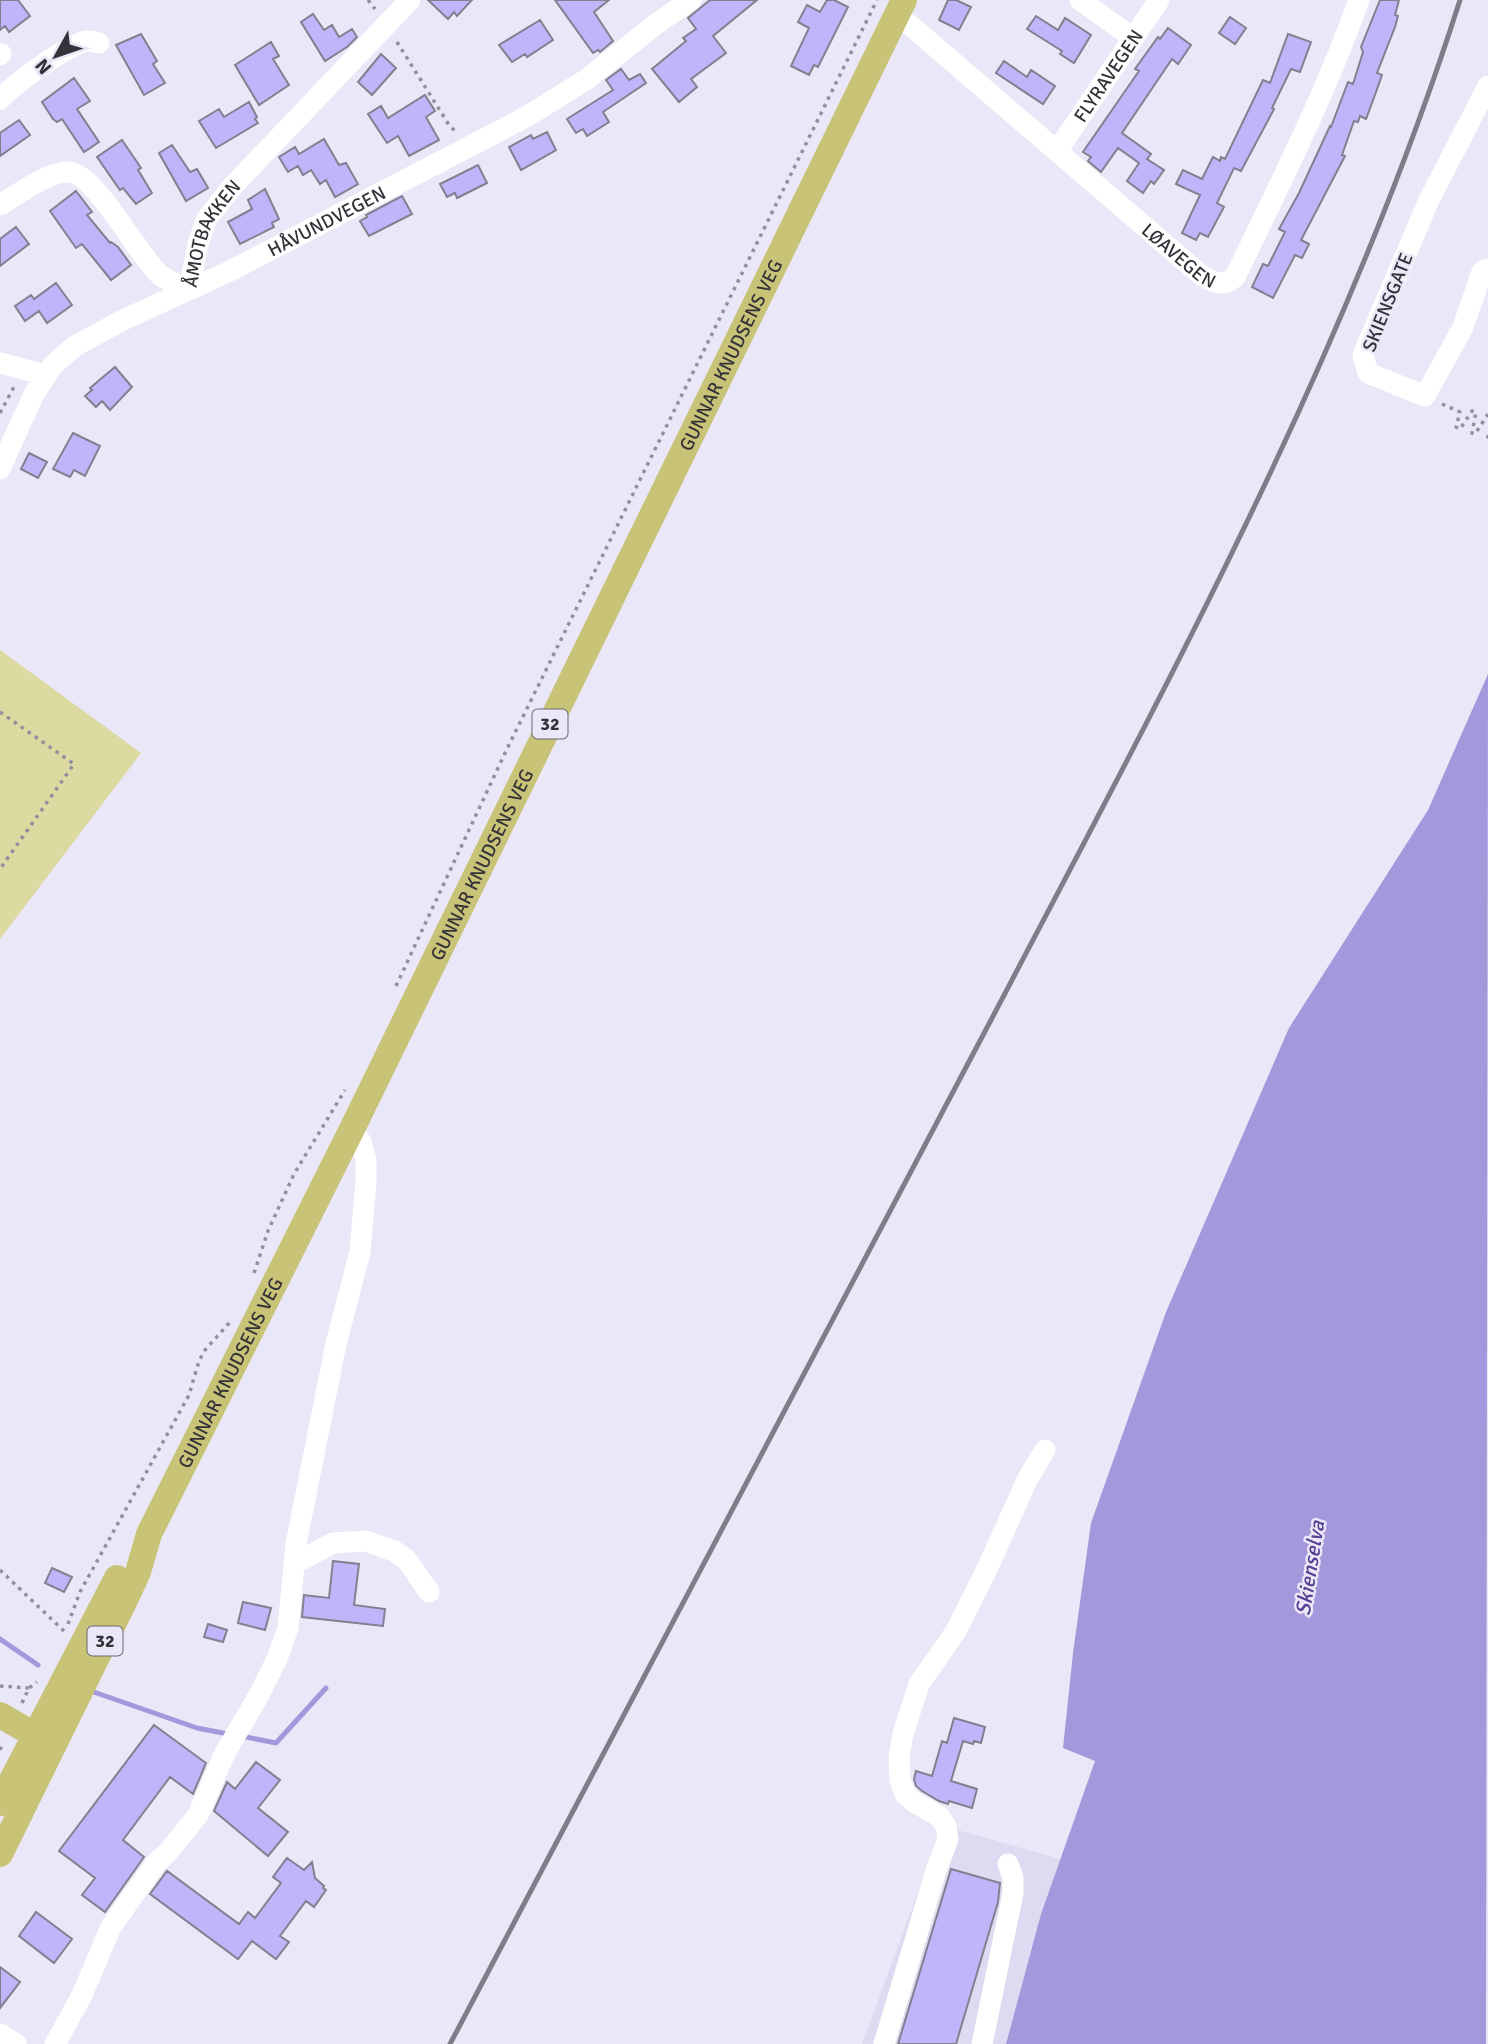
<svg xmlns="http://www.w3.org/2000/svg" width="1488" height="2044" viewBox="0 0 1488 2044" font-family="Signika,sans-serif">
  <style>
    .built { fill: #dedaf1 }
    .green { fill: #dcd9a1 }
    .water { fill: #a597dc }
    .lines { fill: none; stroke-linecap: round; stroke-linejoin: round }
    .stream { stroke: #a597dc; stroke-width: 5 }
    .building { fill: #c2b4fb; stroke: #82808f; stroke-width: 2 }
    .path { stroke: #92909c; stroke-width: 3.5; stroke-dasharray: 3.5 5; stroke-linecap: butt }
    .minor { stroke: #fff; stroke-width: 21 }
    .major { stroke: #c8c376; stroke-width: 26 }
    .rail { stroke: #807d88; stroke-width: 5 }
    .labels { text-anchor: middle; stroke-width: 5; stroke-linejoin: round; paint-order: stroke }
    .shield { fill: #eae7f8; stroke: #6b6872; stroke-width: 2 }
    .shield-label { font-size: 18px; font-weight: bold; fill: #343239 }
    .street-label { font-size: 19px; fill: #343239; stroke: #eae7f8 }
    .water-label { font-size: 21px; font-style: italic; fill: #553e91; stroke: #eae7f8 }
  </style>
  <rect width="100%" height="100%" fill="#eae7f8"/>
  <path class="built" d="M947,1827L1060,1859L1041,1914L1006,2044H862L934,1849Z"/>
  <path class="green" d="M0,650L141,753L0,939Z"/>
  <path class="water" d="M1488,674L1486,2044H1006L1041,1914L1095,1761L1063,1748L1073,1653L1091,1523L1166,1312L1289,1028L1428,810Z"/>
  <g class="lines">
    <path class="stream" d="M0,1639L38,1665
      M91,1691L197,1728L228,1734
      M241,1736L276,1743L326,1688"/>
  </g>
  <path class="building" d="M0,0H18L30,16L9,32L5,26L0,30Z
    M428,0H472L457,16L454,12L448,19Z
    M555,0H609L594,12L613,41L600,52L598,50L593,53Z
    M710,0H757L713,36L726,53L691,79L697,87L679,102L652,69L686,41L683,38L696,29L688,18Z
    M827,0H834L848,7L818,67L814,65L809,75L791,66L809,28L798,22L807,5L820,12Z
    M948,0H956L971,7L959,30L939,20Z
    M1380,0H1399L1395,15L1398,16L1395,27L1377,73L1382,75L1376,92L1366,119L1360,116L1358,122L1354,121L1342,155L1345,156L1301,240L1309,244L1302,258L1295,255L1273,298L1252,287L1263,264L1268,266L1285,232L1279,229L1299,193L1330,126L1331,127L1348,82L1353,84L1363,52L1361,47Z
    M313,14L324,30L332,25L339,37L352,29L357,37L347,47L325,61L301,22Z
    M1036,16L1058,30L1065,18L1091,35L1074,63L1060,54L1062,51L1027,29Z
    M1230,17L1246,28L1235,44L1219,33Z
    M540,20L553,40L527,57L525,54L512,62L499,45Z
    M1168,28L1191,45L1178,64L1172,59L1122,133L1151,154L1147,159L1164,170L1154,184L1151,181L1143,193L1127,181L1139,163L1118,148L1101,172L1088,161L1091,157L1083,152L1139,71L1135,69L1158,37L1160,39Z
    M141,34L157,61L153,64L165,83L144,95L116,45Z
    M1288,34L1311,42L1300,72L1291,69L1272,108L1274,109L1241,171L1234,168L1217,203L1224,207L1208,237L1200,233L1196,240L1182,233L1200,195L1176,184L1183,170L1202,179L1213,157L1220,161L1221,157L1225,159L1263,80L1270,83Z
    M271,42L279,56L273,59L289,85L259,105L235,65Z
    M381,54L396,68L372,95L358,82Z
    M1004,61L1027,77L1031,70L1055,86L1043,104L996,73Z
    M621,69L629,80L640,74L646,83L603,112L609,122L587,136L583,129L576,133L567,119L613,90L606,80Z
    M74,78L90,101L77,109L99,142L84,152L62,119L57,122L53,119L42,102Z
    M425,95L435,111L426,117L439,140L409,156L398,136L387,143L368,114L381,106L388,118Z
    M249,102L257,117L255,119L258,123L216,148L199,121L219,109L224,117Z
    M19,120L30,135L0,156V133Z
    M547,132L556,150L521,170L509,147L531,135L533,139Z
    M324,139L339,165L346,163L358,184L335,197L326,180L320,184L311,170L303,175L298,166L288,172L279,157L295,147L299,154Z
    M122,140L141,168L138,170L152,193L136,204L123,188L120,190L97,157Z
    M172,145L190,172L197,169L208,188L186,201L159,153Z
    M478,165L487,183L457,198L455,193L447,197L440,184Z
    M265,189L279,219L272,223L274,227L240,244L228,222L252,209L248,200Z
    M76,191L92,212L87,215L110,243L111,242L118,247L131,265L111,280L82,244L76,248L50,211Z
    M402,196L412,214L369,236L360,221L367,217L366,215Z
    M16,227L29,244L0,266V239Z
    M56,283L72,305L47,323L39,311L25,321L15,306L31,295L34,299Z
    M115,367L132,387L110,410L102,401L96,407L85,396L92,390L90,388Z
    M73,433L100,446L85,476L74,470L70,477L53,469Z
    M29,453L47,462L38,478L21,469Z
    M333,1561L359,1564L354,1605L385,1609L383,1626L302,1617L304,1595L329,1598Z
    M52,1568L72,1577L64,1592L45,1583Z
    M243,1602L271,1608L265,1630L238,1623Z
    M208,1624L227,1630L223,1642L204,1637Z
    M954,1718L985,1727L981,1743L974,1741L973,1744L963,1741L951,1781L977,1789L972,1808L949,1801L948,1804L939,1801L922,1791L916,1786L914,1779L916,1771L932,1776L942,1741L947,1743Z
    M154,1725L206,1763L193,1794L170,1777L123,1840L144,1857L105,1912L82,1895L95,1878L59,1851Z
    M256,1762L280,1780L258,1808L288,1832L268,1856L214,1811L227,1782L235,1789Z
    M287,1858L304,1870L312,1862L315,1878L324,1886L323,1888L326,1890L314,1907L306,1901L280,1936L289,1942L276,1959L252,1941L238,1959L150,1894L167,1871L239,1924L248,1912L255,1918L281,1883L273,1877Z
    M951,1869L1000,1883L998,1902L956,2044H898Z
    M36,1912L72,1939L54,1963L19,1936Z
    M0,1967L20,1982L0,2008Z"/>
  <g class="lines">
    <path class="path" d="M368,0L375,9
      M397,42L449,125L456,132
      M1442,404L1460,412L1456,427L1460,429L1472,411L1476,412L1472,433L1475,434L1488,414
      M0,413L15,385
      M1488,435V441
      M0,712L74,764L0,869
      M396,986L505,753L877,0
      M254,1273L268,1231L294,1174L345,1090
      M0,1570L65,1632
      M68,1624L80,1592L189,1395L199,1361L205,1350L231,1321
      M0,1686L29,1688
      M22,1703L29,1688L37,1682
      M0,1750L3,1742"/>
    <g class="minor">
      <path d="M1080,0L1133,38"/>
      <path id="s1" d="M896,16L910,25L1201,275C1213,282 1223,288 1235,277C1279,186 1325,95 1359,0"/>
      <path d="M0,55L1,54"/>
      <path d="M1488,86L1429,200L1363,355L1368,373L1425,396L1463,327L1482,272L1488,269"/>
      <path d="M0,99C17,82 57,53 78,44C85,40 91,40 99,43"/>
      <path id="s2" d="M1057,151L1159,0"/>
      <path id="s3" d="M0,205C17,195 47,172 68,172C94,171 139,257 160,275C167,281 180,285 189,289L198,244L206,220L232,187L410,0"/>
      <path d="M0,363L46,375"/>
      <path id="s4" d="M0,469L34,394L53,365L75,346L123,320L230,271L526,117L587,79L656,24L691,0"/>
      <path d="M294,1564L333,1543L366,1541L394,1551L407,1560L429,1592"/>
      <path d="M0,2034L16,2044"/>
      <path d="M55,2044L82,1995L111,1927L156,1863L169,1851L198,1815L225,1753L259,1695L277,1659L288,1628L296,1544L336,1344L360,1252L366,1182V1160L361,1142L352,1129"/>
      <path d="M884,2044L936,1871L948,1839L946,1826L939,1816L914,1802L905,1794L900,1780L899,1757L903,1734L919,1684L956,1631L987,1569L1027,1480L1045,1450"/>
      <path d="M982,2044L1013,1893V1878L1008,1864"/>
    </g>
    <g class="major">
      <path d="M0,1715L47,1742"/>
      <path d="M0,1803L117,1578"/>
      <path id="s5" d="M0,1854L124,1602L138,1572L149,1534L352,1129L904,0"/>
    </g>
    <path class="rail" d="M450,2044C632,1703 811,1361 991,1020C1165,688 1346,358 1460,0"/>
  </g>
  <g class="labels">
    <g class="shield">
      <rect x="532.5" y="709.5" width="35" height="29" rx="5"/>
      <rect x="87.5" y="1626.5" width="35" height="29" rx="5"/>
    </g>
    <g class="shield-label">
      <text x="550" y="730">32</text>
      <text x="105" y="1647">32</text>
    </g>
    <g class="street-label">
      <text dy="7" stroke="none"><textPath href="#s2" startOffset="91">FLYRAVEGEN</textPath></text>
      <text dy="7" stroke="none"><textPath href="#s4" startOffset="427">HÅVUNDVEGEN</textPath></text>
      <text dy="7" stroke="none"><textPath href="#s3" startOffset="310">ÅMOTBAKKEN</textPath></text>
      <text dy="7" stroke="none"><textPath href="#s1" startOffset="371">LØAVEGEN</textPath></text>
      <text transform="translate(1387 302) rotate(-68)" y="7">SKIENSGATE</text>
      <text dy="7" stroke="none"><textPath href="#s5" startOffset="1668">GUNNAR KNUDSENS VEG</textPath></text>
      <text dy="7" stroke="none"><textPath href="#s5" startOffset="1101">GUNNAR KNUDSENS VEG</textPath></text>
      <text dy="7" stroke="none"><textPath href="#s5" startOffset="534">GUNNAR KNUDSENS VEG</textPath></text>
    </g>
    <g class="water-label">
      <text transform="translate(1310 1568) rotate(-81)" y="7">Skienselva</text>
    </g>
  </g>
  <g transform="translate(56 56) rotate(230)" stroke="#eae7f8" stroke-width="5" paint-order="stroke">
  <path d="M0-5L12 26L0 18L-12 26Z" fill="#343239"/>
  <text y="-10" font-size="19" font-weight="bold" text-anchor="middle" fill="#343239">N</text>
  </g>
</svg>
